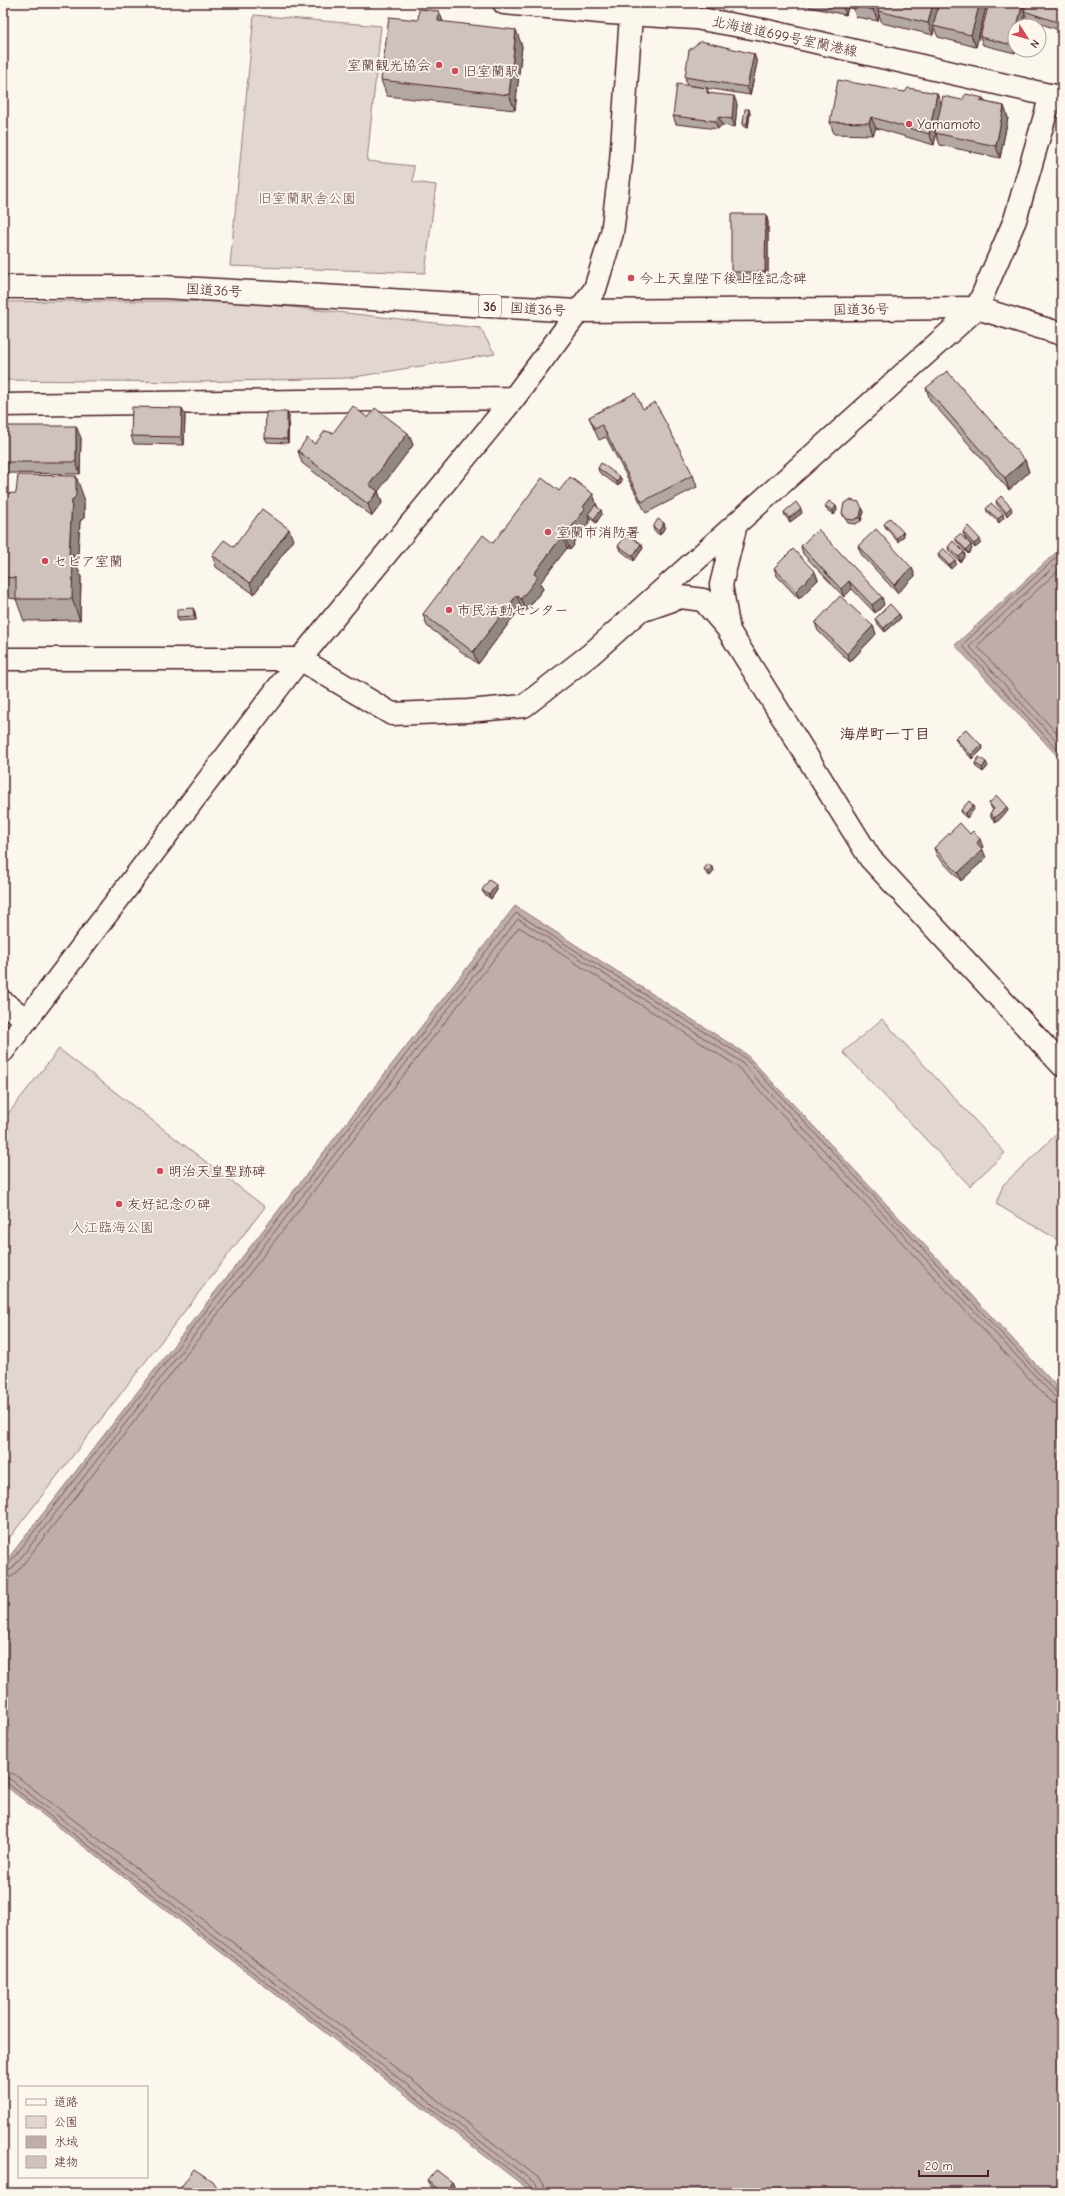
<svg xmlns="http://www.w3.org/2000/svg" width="1065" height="2196" viewBox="0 0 1065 2196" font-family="'Comic Neue','Klee One',sans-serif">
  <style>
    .green { fill: #e2d7d0; stroke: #967b7e }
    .water { fill: #bfadaa; stroke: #907477 }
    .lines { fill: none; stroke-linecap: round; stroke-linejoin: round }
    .shore { stroke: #79585e; stroke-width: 1 }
    .minor-casing { stroke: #4a1f2b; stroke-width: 25 }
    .major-casing { stroke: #4a1f2b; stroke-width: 25 }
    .highway-casing { stroke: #4a1f2b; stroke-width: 25 }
    .minor { stroke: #fbf7ec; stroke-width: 22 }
    .major { stroke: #fbf7ec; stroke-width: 22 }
    .highway { stroke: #fbf7ec; stroke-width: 22 }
    .wall { fill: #b2a7a2; stroke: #4a1f2b }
    .shaded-wall { fill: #918884; stroke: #4a1f2b }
    .building { fill: #cfc2bc; stroke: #4a1f2b }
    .poi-dot { fill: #d1495b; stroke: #fbf7ec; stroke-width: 1.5 }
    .labels { text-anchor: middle; stroke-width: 3.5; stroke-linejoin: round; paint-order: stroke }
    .shield { fill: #fbf7ec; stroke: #7f6065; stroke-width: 1 }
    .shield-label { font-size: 13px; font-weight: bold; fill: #4a1f2b }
    .street-label { font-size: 14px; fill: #4a1f2b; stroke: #fbf7ec }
    .poi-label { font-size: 14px; fill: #4a1f2b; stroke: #fbf7ec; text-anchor: start }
    .park-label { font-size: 14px; fill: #704d54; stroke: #fbf7ec }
    .neighbourhood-label { font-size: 15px; font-weight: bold; fill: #4a1f2b; stroke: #fbf7ec }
  </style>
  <rect width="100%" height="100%" fill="#fbf7ec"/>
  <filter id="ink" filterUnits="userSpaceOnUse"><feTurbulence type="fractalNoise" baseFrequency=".025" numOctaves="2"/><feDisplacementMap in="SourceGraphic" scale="8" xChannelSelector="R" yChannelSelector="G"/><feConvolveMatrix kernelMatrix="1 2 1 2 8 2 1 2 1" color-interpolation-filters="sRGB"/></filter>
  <g filter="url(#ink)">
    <path class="green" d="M254,15L381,26L367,161L414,166L413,182L436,185L425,273L230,266Z
      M68,301H219L283,306L480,328L495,354L348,378L195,382L3,380V302Z
      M882,1019L1005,1153L970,1186L843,1052Z
      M59,1049L265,1207L3,1546V1120Z
      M1062,1129V1242L996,1204L1003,1185Z"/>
    <path class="water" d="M1062,547V761L955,645Z
      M515,906L746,1054L1062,1392V2193H533L3,1784V1565Z"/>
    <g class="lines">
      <path class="shore" d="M1062,552L962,645L1062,755
        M1062,559L969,646L1062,747
        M1062,567L977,646L1062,739
        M3,1567L8,1565L516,913L744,1057L1057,1393L1062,1394
        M3,1572L12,1569L518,919L740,1061L1054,1396L1062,1399
        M3,1578L11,1577L17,1572L519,927L737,1066L1049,1400L1055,1404L1062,1405
        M3,1771L14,1774L540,2179L544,2185L546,2193
        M3,1777L10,1779L536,2184L540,2193
        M3,1782L7,1783L533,2188L535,2193"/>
      <g class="minor-casing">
        <path id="minor" d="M977,308L1062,334
          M3,405L514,398
          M736,524L721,585L729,631L870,858L1062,1065
          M647,609L681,597L703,600L729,630
          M3,659H300L392,714L468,711L524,706L591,654L977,308L1015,220L1051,95
          M3,1002L27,1020
          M3,1051L300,659L514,398L595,289L612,233L621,162L631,15"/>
      </g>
      <g class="major-casing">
        <path id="major" d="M504,3L610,13L695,18L763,30L1062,98"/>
      </g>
      <g class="highway-casing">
        <path id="highway" d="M3,287H165L577,311L977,308"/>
      </g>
      <use href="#minor" class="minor"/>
      <use href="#major" class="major"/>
      <use href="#highway" class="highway"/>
    </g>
    <path class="wall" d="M807,3H849L846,15L809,7Z
      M987,3L976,47L938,37L934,28L933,35L882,23L879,15L878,21L856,17L852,5Z
      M989,3H1062V31L1027,19L1025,14L1015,53L983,45L980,37Z
      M439,11L443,22L522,46L515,110L387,96L381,80L418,20Z
      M754,54L757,63L750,95L687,85L685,77Z
      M707,88L709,93L737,104L735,127L722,125L718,129L676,124L673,116Z
      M905,92L937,93L942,105L962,100L983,98L985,102L1004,106L1008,118L1000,158L940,145L936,134L934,145L876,128L873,135L834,134L830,122Z
      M749,109L750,114L748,128L744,127L743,123Z
      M766,214L768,222V280H734L731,272Z
      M926,388L1025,460L1029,472L1009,490L930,400Z
      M643,409L693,475L697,487L646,513L606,437L599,440L594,429L589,417Z
      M287,412L289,416L288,443L267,442L265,438Z
      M185,416L184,445L134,444L131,436Z
      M368,418L408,433L413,445L378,491L382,503L372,516L302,463L298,451L315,444L333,433Z
      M3,426L81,438L80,474L3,473Z
      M598,468L620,477L622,481L618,486L599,472Z
      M559,491L593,494L597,506L602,514L596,523L590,518L589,516L588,517L590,521L573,543L574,545L570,550L567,548L540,583L543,589L526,611L521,607L478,664L427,626L423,614L493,543Z
      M3,494L84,498V518L80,521L77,567L81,577L80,620L24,621L16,599L8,598L3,585Z
      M996,501L1012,511L1007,516L997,505Z
      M825,506H836L837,510L834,515L827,510Z
      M862,508L864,512L861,521L855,524L848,523L844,517L842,513Z
      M986,509L1004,518L999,523L988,513Z
      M784,512L802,513L790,522L785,516Z
      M664,523L665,527L660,535L654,531L653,527Z
      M884,524L903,532L904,536L898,542L886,528Z
      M963,532L981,543L975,548L964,536Z
      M955,538L972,549L968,554L957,542Z
      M293,540L254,594L216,567L212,555L234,547Z
      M641,544L643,548L634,561L620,550L618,546Z
      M801,546L884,605L875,613L852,589L844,597L803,554Z
      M858,546L912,568L915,576L897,593L861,554Z
      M948,547L964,552L965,556L960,562L949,551Z
      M938,554L955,560L956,564L951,569L939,558Z
      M774,568L815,572L818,580L799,599L777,576Z
      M195,612L196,620L179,621L177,617Z
      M899,614L901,618L885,632L877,623L875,619Z
      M815,623L873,626L876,634L850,662L818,631Z
      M955,738L981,745L983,749L972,759L957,742Z
      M975,763L988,766L983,772L976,767Z
      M989,803L1008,811L996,823L991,817L990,813L993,810L991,807Z
      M974,809L967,818L962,814L961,810Z
      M970,834L983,847L982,849L986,858L961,881L937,856L934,848Z
      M712,867L714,871L710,876L706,873L704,869Z
      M496,885L497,890L491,899L484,894L482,890Z
      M427,2181L452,2182L454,2186L449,2193H439L429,2185Z"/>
    <path class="shaded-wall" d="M844,3H849L846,15L843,7Z
      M875,3H882L878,11L879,15L878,21L873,10Z
      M933,3H941L933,26L934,28L933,35L928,23Z
      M980,3H987L976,47L971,35Z
      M1023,3H1028L1024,11L1025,14L1022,26H1017Z
      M439,11L445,27L438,21Z
      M1062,17V30L1060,23Z
      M516,30L522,46L515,110L509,95Z
      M1015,35V50H1016L1015,53L1012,45Z
      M754,54L757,63L750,95L747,87Z
      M937,93L942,105L935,133L936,134L934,145L929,134Z
      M734,96L737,104L735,127L732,119Z
      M983,98L987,109L980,101Z
      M1004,106L1008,118L1000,158L996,146Z
      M749,109L750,114L748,128L747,124Z
      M719,117L722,125L718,129L715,121Z
      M871,117L876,128L873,135L869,123Z
      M766,214L768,222V280L765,272Z
      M182,408L185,416L184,445L181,437Z
      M287,412L289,416L288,443L287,439Z
      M76,426L81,438L80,474L76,462Z
      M408,433L413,445L374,497L369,485Z
      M1025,460L1029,472L1009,490L1005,478Z
      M76,476L84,498V518L80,521L77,567L81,577L80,620L72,599L69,555L72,500Z
      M620,477L622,481L618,486L617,482Z
      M378,491L382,503L372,516L368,504Z
      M593,494L597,506L590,515L588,514L590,521L573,543L574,545L570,550L565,538L568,532L583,507Z
      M836,506L837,510L834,515L833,511Z
      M1011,507L1012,511L1007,516L1006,512Z
      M862,508L864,512L861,521L860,517Z
      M801,509L802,513L790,522L789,518Z
      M601,510L602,514L596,523L594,519Z
      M1003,514L1004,518L999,523L998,519Z
      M664,523L665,527L660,535L659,531Z
      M289,529L293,540L254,594L250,583Z
      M903,532L904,536L898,542L897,538Z
      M562,536L567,548L540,583L543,589L526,611L521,599L534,574Z
      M980,539L981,543L975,548L974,544Z
      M641,544L643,548L634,561L633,556Z
      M971,545L972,549L968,554L966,550Z
      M964,552L965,556L960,562L959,557Z
      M955,560L956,564L951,569L949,565Z
      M912,568L915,576L897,593L894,585Z
      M815,572L818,580L799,599L796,591Z
      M849,581L852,589L844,597L841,589Z
      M517,595L521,607L478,664L473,652Z
      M882,597L884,605L875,613L872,605Z
      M193,608L195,612L196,620L194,616Z
      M899,614L901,618L885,632L884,628Z
      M873,626L876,634L850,662L847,654Z
      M981,745L983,749L972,759L971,755Z
      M986,762L988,766L983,772L982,768Z
      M973,805L974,809L967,818L965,814Z
      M1007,807L1008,811L996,823L994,818Z
      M980,839L983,847L980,851L977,843Z
      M983,850L986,858L961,881L958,873Z
      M712,867L714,871L710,876L708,872Z
      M496,885L497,890L491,899L489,895Z
      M452,2182L454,2186L449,2193H445Z"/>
    <path class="building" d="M824,3H844L843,7Z
      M852,3H875L873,10L852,5Z
      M880,3H933L928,23L878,11Z
      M939,3H980L971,35L933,26Z
      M989,3H1023L1017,26H1015V35L1012,45L980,37Z
      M1027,3H1062V17L1060,23L1024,11Z
      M419,9L439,11L438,21L516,30L509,95L381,80L389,17L418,20Z
      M701,41L754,54L747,87L685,77L689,50Z
      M838,80L905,92L908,88L937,93L929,134L871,117L869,123L830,122Z
      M677,84L707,88V93L734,96L732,119L719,117L715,121L673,116Z
      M966,94L983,98L980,101L1004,106L996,146L935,133L943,96L962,100Z
      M745,109H749L747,124L743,123Z
      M731,214H766L765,272H731Z
      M947,371L1025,460L1005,478L926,388Z
      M635,393L643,409L655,402L693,475L642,502L602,425L595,429L589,417Z
      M353,406L368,418L375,408L408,433L369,485L378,491L368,504L298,451L307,438L315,444L325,431L333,433Z
      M132,407L182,408L181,437L131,436Z
      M266,412H287V439L265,438Z
      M3,426H76V462H3Z
      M601,463L620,477L617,482L598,468Z
      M18,475L76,476V496L72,500L69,555H73L72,599H16V578L3,577V494L16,493Z
      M570,477L593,494L583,507L585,509L568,532L569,533L565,538L562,536L534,574L538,577L521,599L517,595L473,652L423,614L483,535L493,543L542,478L559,491Z
      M1001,496L1011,507L1006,512L996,501Z
      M850,500L859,502L862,508L860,517L853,520L847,519L842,513L844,503Z
      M829,501L836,506L833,511L825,506Z
      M796,502L801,509L789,518L784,512Z
      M991,503L1003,514L998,519L986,509Z
      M595,505L601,510L594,519L588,514Z
      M262,509L289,529L250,583L212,555L224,540L234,547Z
      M890,518L903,532L897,538L884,524Z
      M658,519L664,523L659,531L653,527Z
      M968,526L980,539L974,544L963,532Z
      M818,529L882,597L872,605L849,581L841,589L801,546Z
      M876,529L912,568L894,585L858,546Z
      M627,534L641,544L633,556L618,546Z
      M960,534L971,545L966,550L955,538Z
      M953,541L964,552L959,557L948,547Z
      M943,548L955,560L949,565L938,554Z
      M793,549L815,572L796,591L774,568Z
      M840,596L873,626L847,654L815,623Z
      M890,604L899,614L884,628L875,619Z
      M193,608L194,616L177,617V609Z
      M966,729L981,745L971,755L955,738Z
      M979,757L986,762L982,768L975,763Z
      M997,796L1007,807L994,818L990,813L994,809L989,803Z
      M969,801L973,805L965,814L961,810Z
      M960,823L970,834L973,831L980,839L977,843L983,850L958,873L934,848Z
      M708,864L712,867L708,872L704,869Z
      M489,880L496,885L489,895L482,890Z
      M194,2169L212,2181L220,2193H177Z
      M436,2170L452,2182L445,2193H444L427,2181Z"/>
  </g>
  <g class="poi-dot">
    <circle cx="439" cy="65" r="4"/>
    <circle cx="455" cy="71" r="4"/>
    <circle cx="909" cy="124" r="4"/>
    <circle cx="631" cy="278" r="4"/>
    <circle cx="548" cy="532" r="4"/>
    <circle cx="45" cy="561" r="4"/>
    <circle cx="449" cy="610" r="4"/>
    <circle cx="160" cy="1171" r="4"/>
    <circle cx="119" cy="1204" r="4"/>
  </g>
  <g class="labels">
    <rect class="shield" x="479" y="295" width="22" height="22" rx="3"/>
    <g class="shield-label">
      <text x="490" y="311">36</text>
    </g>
    <g class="street-label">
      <text transform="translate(785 36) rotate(12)" y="5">北海道道699号室蘭港線</text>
      <text transform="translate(214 290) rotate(3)" y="5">国道36号</text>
      <text transform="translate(538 309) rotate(3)" y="5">国道36号</text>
      <text transform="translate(861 309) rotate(-1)" y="5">国道36号</text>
    </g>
    <g class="poi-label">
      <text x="431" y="70" text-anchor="end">室蘭観光協会</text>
      <text x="463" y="76">旧室蘭駅</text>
      <text x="917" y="129">Yamamoto</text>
      <text x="639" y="283">今上天皇陛下後上陸記念碑</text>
      <text x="556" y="537">室蘭市消防署</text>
      <text x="53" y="566">セピア室蘭</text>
      <text x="457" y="615">市民活動センター</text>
      <text x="168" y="1176">明治天皇聖跡碑</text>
      <text x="127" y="1209">友好記念の碑</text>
    </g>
    <g class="park-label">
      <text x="307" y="203">旧室蘭駅舎公園</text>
      <text x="112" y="1232">入江臨海公園</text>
    </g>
    <g class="neighbourhood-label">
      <text x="885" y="739">海岸町一丁目</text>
    </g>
  </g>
  <rect width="1065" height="2196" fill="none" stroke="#fbf7ec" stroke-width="16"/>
  <rect x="8" y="8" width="1049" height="2180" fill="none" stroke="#4a1f2b" stroke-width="1.5" filter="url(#ink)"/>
  <rect x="18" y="2086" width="130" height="92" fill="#fbf7ec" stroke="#b4a19f"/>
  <rect x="26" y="2099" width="20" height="6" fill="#fbf7ec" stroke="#b4a19f"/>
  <text x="54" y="2106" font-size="12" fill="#4a1f2b">道路</text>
  <rect x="26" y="2116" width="20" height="12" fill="#e2d7d0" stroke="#b4a19f"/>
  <text x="54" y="2126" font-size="12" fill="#4a1f2b">公園</text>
  <rect x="26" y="2136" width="20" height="12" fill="#bfadaa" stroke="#b4a19f"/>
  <text x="54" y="2146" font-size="12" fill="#4a1f2b">水域</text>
  <rect x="26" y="2156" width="20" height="12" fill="#cfc2bc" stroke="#b4a19f"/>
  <text x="54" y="2166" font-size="12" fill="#4a1f2b">建物</text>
  <g transform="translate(1027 38) rotate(127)"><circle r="19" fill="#fbf7ec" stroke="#b4a19f"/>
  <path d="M0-3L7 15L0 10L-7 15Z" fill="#d1495b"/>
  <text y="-6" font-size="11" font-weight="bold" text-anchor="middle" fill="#4a1f2b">N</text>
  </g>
  <path d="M919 2170v6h69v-6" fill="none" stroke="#4a1f2b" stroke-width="2"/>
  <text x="925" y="2170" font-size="12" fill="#4a1f2b" stroke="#fbf7ec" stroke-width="3" paint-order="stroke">20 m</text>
</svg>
